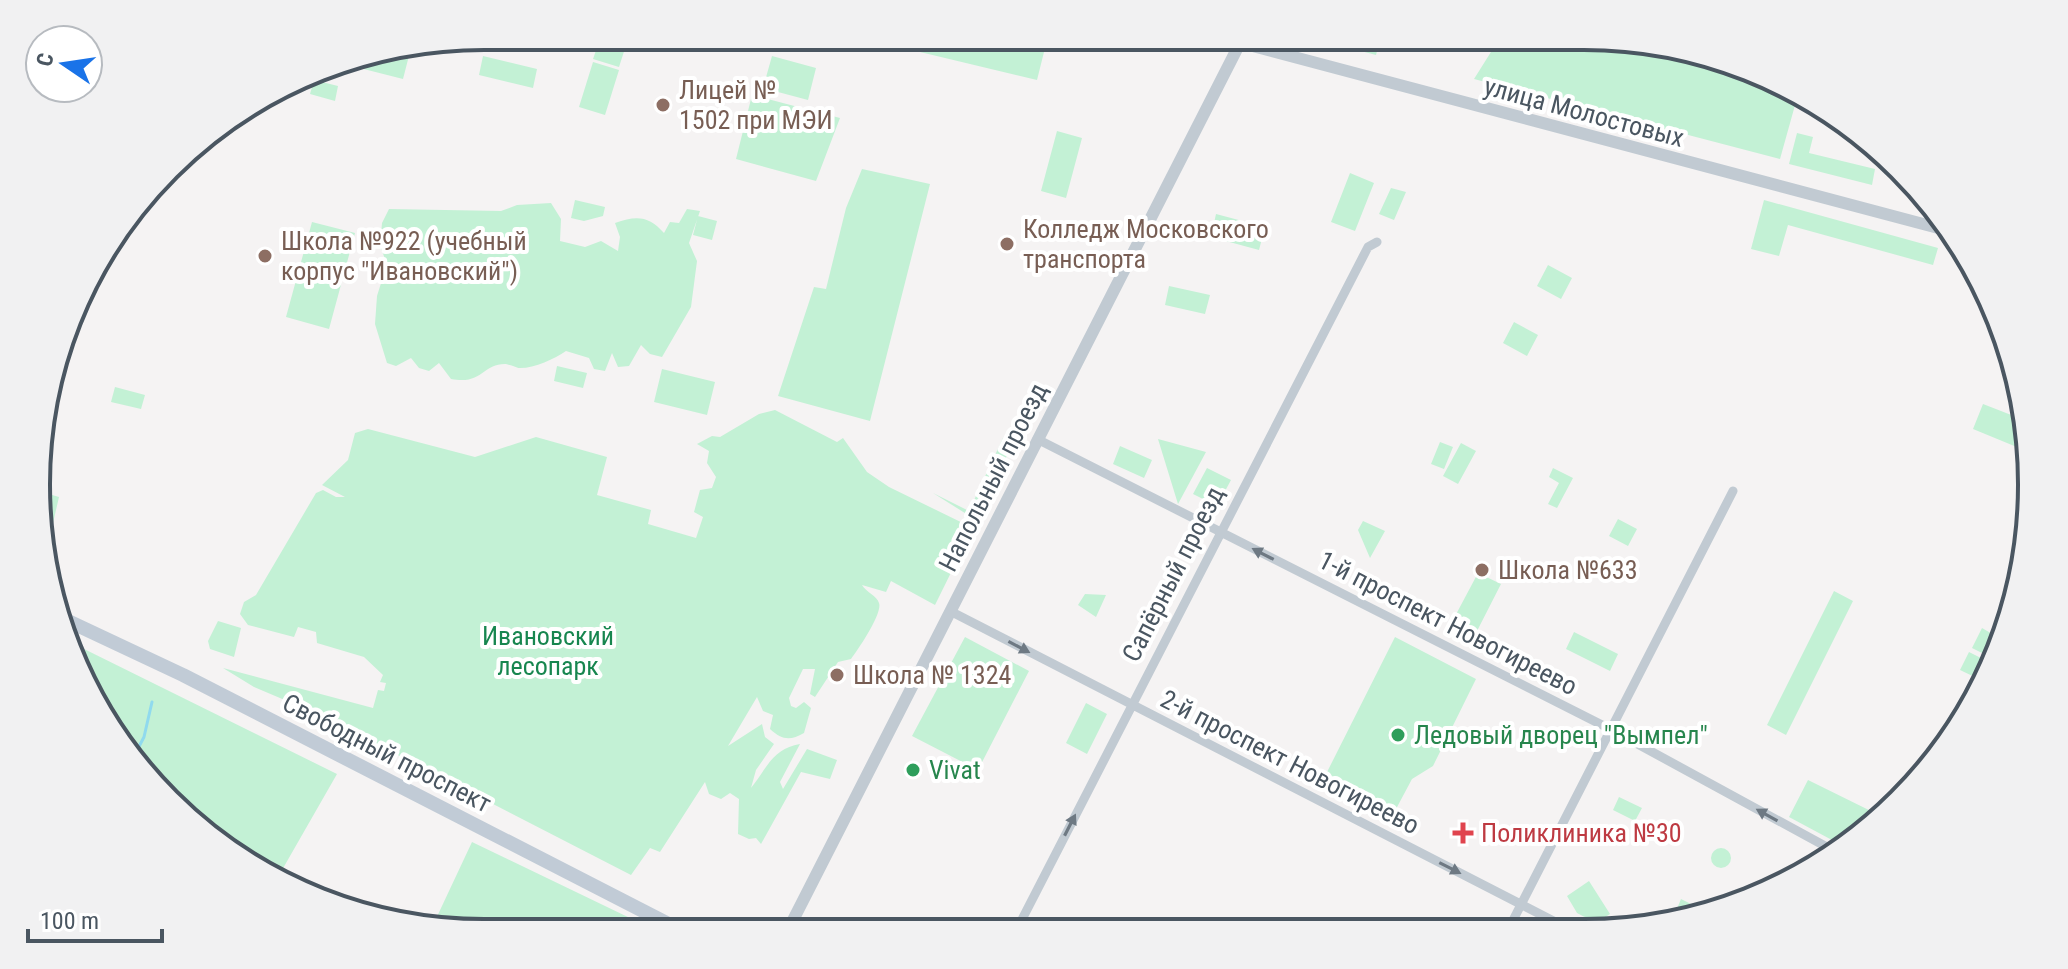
<svg xmlns="http://www.w3.org/2000/svg" width="2068" height="969" viewBox="0 0 2068 969" font-family="'Roboto Condensed',sans-serif">
  <style>
    .green { fill: #c3f1d5 }
    .lines { fill: none; stroke-linecap: round; stroke-linejoin: round }
    .stream { stroke: #90daee; stroke-width: 3 }
    .minor { stroke: #c1cad2; stroke-width: 9 }
    .tertiary { stroke: #c1cad2; stroke-width: 12 }
    .secondary { stroke: #c1cbd6; stroke-width: 14 }
    .oneway { fill: #6e7983 }
    .education-dot { fill: #8d6e63; stroke: #fff; stroke-width: 3 }
    .leisure-dot { fill: #2e9e5b; stroke: #fff; stroke-width: 3 }
    .health-dot { fill: #e0444e; stroke: #fff; stroke-width: 3 }
    .labels { text-anchor: middle; stroke-width: 8; stroke-linejoin: round; paint-order: stroke }
    .education-label { font-size: 26px; fill: #785e54; stroke: #fff; text-anchor: start }
    .street-label { font-size: 26px; fill: #4a5661; stroke: #fff }
    .park-label { font-size: 26px; fill: #17864f; stroke: #fff }
    .leisure-label { font-size: 26px; fill: #27864d; stroke: #fff; text-anchor: start }
    .health-label { font-size: 26px; fill: #be3a42; stroke: #fff; text-anchor: start }
    .rim { fill: none; stroke: #4a5661; stroke-width: 4 }
  </style>
  <rect width="100%" height="100%" fill="#f5f3f3"/>
  <path class="green" d="M601,36H629L619,67L593,59Z
    M926,36H1048L1037,80L920,52Z
    M1304,36H1381L1376,55Z
    M1501,36H1584L1781,88L1797,98L1780,159L1474,79Z
    M411,48L403,79L336,62L340,60Z
    M483,56L537,69L533,88L479,75Z
    M772,56L816,68L808,100L763,88Z
    M593,62L619,70L605,115L579,107Z
    M314,80L338,86L335,101L310,94Z
    M752,95L840,118L816,181L736,159Z
    M1057,131L1082,138L1066,198L1041,191Z
    M1797,133L1813,137L1809,153L1875,169L1872,185L1789,164Z
    M862,169L930,184L870,421L778,396L814,287L826,289L846,208Z
    M1350,173L1374,183L1355,231L1331,222Z
    M1391,188L1406,192L1394,220L1379,214Z
    M575,200L605,207L603,216L584,221L571,218Z
    M1764,200L1938,248L1933,265L1788,225L1779,256L1751,249Z
    M551,203L561,219L560,241L585,247L601,241L618,251L620,237L615,223C637,215 649,216 664,233L670,222L679,223L687,209L700,211L689,243L697,261L691,307L662,357L650,354L641,345L629,366L618,367L612,353L605,371L594,369L589,358L566,351C554,359 533,369 518,368C516,367 507,364 505,364C482,364 483,385 451,379L439,363L429,371L419,368L411,358L396,366L387,363L375,324L377,296L387,264L380,246L382,223L389,209L501,211L517,205Z
    M1216,214L1265,227L1259,250L1211,237Z
    M698,216L717,221L712,240L693,235Z
    M312,222L355,233L329,329L286,317Z
    M1548,265L1572,278L1561,299L1537,286Z
    M1169,286L1210,295L1205,314L1165,305Z
    M1514,322L1538,335L1527,356L1503,343Z
    M557,366L587,373L583,388L554,381Z
    M662,369L715,382L707,415L654,402Z
    M115,387L145,395L141,409L111,402Z
    M1983,404L2019,418L2024,450L1973,429Z
    M775,410L837,442L843,438L867,472L889,487L973,528L935,605L891,581L886,592L862,585C866,592 877,596 879,603C883,613 858,650 851,659L838,662L815,697L810,694L815,669H803L789,698L791,706L796,708L804,702L811,708L804,733C790,741 782,740 770,729L773,715L763,711L757,697L728,746L762,724L765,737L774,744L756,770L751,788C767,768 772,749 800,744L780,782L783,789L807,749L837,760L830,779L801,772L761,844L756,838L749,839L738,834L739,799L730,793L721,799L709,794L705,782L660,852L650,848L631,875L320,715L254,687L223,668L373,708L378,690L384,691L386,683L380,682L383,675L364,657L317,643L316,632L298,627L294,637L248,625L240,614L244,602L256,595L316,493L323,490L336,497H345L322,485L348,460L355,433L368,429L475,457L536,437L607,457L597,495L651,510L648,524L696,538L703,517L694,512L700,490L712,488L716,477L707,463L709,451L697,444L712,436L720,437L759,414Z
    M1003,438L1013,443L976,520L933,493L969,511Z
    M1158,439L1206,452L1178,504Z
    M1440,442L1453,447L1444,469L1431,464Z
    M1461,443L1476,451L1458,484L1443,476Z
    M1120,446L1152,460L1144,478L1113,464Z
    M1207,468L1231,480L1217,506L1193,494Z
    M1553,468L1573,478L1557,508L1548,504L1559,483L1549,477Z
    M42,492L59,497L53,523L41,514Z
    M1618,519L1637,529L1628,546L1609,536Z
    M1363,521L1385,531L1370,558L1358,530Z
    M1478,573L1501,584L1477,631L1453,620Z
    M1834,591L1853,601L1786,735L1767,725Z
    M1085,594L1106,595L1096,617L1078,605Z
    M218,621L241,628L234,657L210,649L208,641Z
    M1982,628L2001,639L1996,660L1972,648Z
    M1574,632L1618,654L1610,671L1566,649Z
    M965,637L1029,671L978,770L912,736Z
    M1395,637L1476,679L1433,766L1412,779L1388,824L1319,788Z
    M74,644L337,774L278,877L188,821L96,708Z
    M1969,652L1993,664L1983,681L1960,670Z
    M1086,703L1107,714L1087,754L1066,743Z
    M1808,780L1881,816L1845,847L1789,817Z
    M1619,797L1642,808L1635,821L1613,810Z
    M472,842L659,932L484,933L434,923Z
    M1711 858a10 10 0 1 1 20 0a10 10 0 1 1-20 0Z
    M1589,881L1610,914L1596,923L1577,913L1567,896Z
    M1681,899L1707,912L1672,921Z"/>
  <g class="lines">
    <path class="stream" d="M134,756L144,737L152,702"/>
    <path class="minor" d="M1037,439L1610,729L1836,852
      M950,611L1569,929
      M1508,930L1733,491
      M1016,931L1368,247L1377,242"/>
    <path class="tertiary" d="M1215,36L1942,229
      M787,932L1240,43"/>
    <path class="secondary" d="M66,620L183,675L684,932"/>
  </g>
  <defs><path id="oneway-solid" d="M-6-.8H1V-3.2L6.5 0L1 3.2V.8H-6Z" transform="scale(2)"/></defs>
  <g class="oneway">
    <use href="#oneway-solid" transform="translate(1263 554) rotate(-153)"/>
    <use href="#oneway-solid" transform="translate(1019 647) rotate(28)"/>
    <use href="#oneway-solid" transform="translate(1767 815) rotate(-151)"/>
    <use href="#oneway-solid" transform="translate(1070 825) rotate(-63)"/>
    <use href="#oneway-solid" transform="translate(1450 868) rotate(27)"/>
  </g>
  <g class="education-dot">
    <circle cx="663" cy="105" r="8"/>
    <circle cx="1007" cy="244" r="8"/>
    <circle cx="265" cy="256" r="8"/>
    <circle cx="1482" cy="570" r="8"/>
    <circle cx="837" cy="675" r="8"/>
  </g>
  <g class="leisure-dot">
    <circle cx="1398" cy="735" r="8"/>
    <circle cx="913" cy="770" r="8"/>
  </g>
  <path class="health-dot" d="M1459 821h8v8h8v8h-8v8h-8v-8h-8v-8h8z"/>
  <g class="labels">
    <g class="education-label">
      <text x="679" y="99">Лицей №<tspan x="679" dy="30">1502 при МЭИ</tspan></text>
      <text x="1023" y="238">Колледж Московского<tspan x="1023" dy="30">транспорта</tspan></text>
      <text x="281" y="250">Школа №922 (учебный<tspan x="281" dy="30">корпус "Ивановский")</tspan></text>
      <text x="1498" y="579">Школа №633</text>
      <text x="853" y="684">Школа № 1324</text>
    </g>
    <g class="street-label">
      <text transform="translate(1584 112) rotate(15)" y="9">улица Молостовых</text>
      <text transform="translate(993 477) rotate(-63)" y="9">Напольный проезд</text>
      <text transform="translate(1173 574) rotate(-63)" y="9">Сапёрный проезд</text>
      <text transform="translate(1448 623) rotate(27)" y="9">1-й проспект Новогиреево</text>
      <text transform="translate(387 753) rotate(27)" y="9">Свободный проспект</text>
      <text transform="translate(1290 762) rotate(27)" y="9">2-й проспект Новогиреево</text>
    </g>
    <g class="park-label">
      <text x="548" y="645">Ивановский<tspan x="548" dy="30">лесопарк</tspan></text>
    </g>
    <g class="leisure-label">
      <text x="1414" y="744">Ледовый дворец "Вымпел"</text>
      <text x="929" y="779">Vivat</text>
    </g>
    <g class="health-label">
      <text x="1481" y="842">Поликлиника №30</text>
    </g>
  </g>
  <path d="M0 0H2068V969H0ZM484 50H1584A434 434 0 0 1 2018 484V485A434 434 0 0 1 1584 919H484A434 434 0 0 1 50 485V484A434 434 0 0 1 484 50Z" fill="#f1f1f2" fill-rule="evenodd"/>
  <path class="rim" d="M484 50H1584A434 434 0 0 1 2018 484V485A434 434 0 0 1 1584 919H484A434 434 0 0 1 50 485V484A434 434 0 0 1 484 50Z"/>
  <g transform="translate(64 64) rotate(283)"><circle r="38" fill="#ffffff" stroke="#b7bbc0" stroke-width="2"/>
  <path d="M0-6L14 30L0 20L-14 30Z" fill="#1a73e8"/>
  <text y="-12" font-size="22" font-weight="bold" text-anchor="middle" fill="#4a5661">С</text>
  </g>
  <path d="M28 929v12h134v-12" fill="none" stroke="#4a5661" stroke-width="4"/>
  <text x="40" y="929" font-size="24" fill="#4a5661" stroke="#ffffff" stroke-width="6" paint-order="stroke">100 m</text>
</svg>
